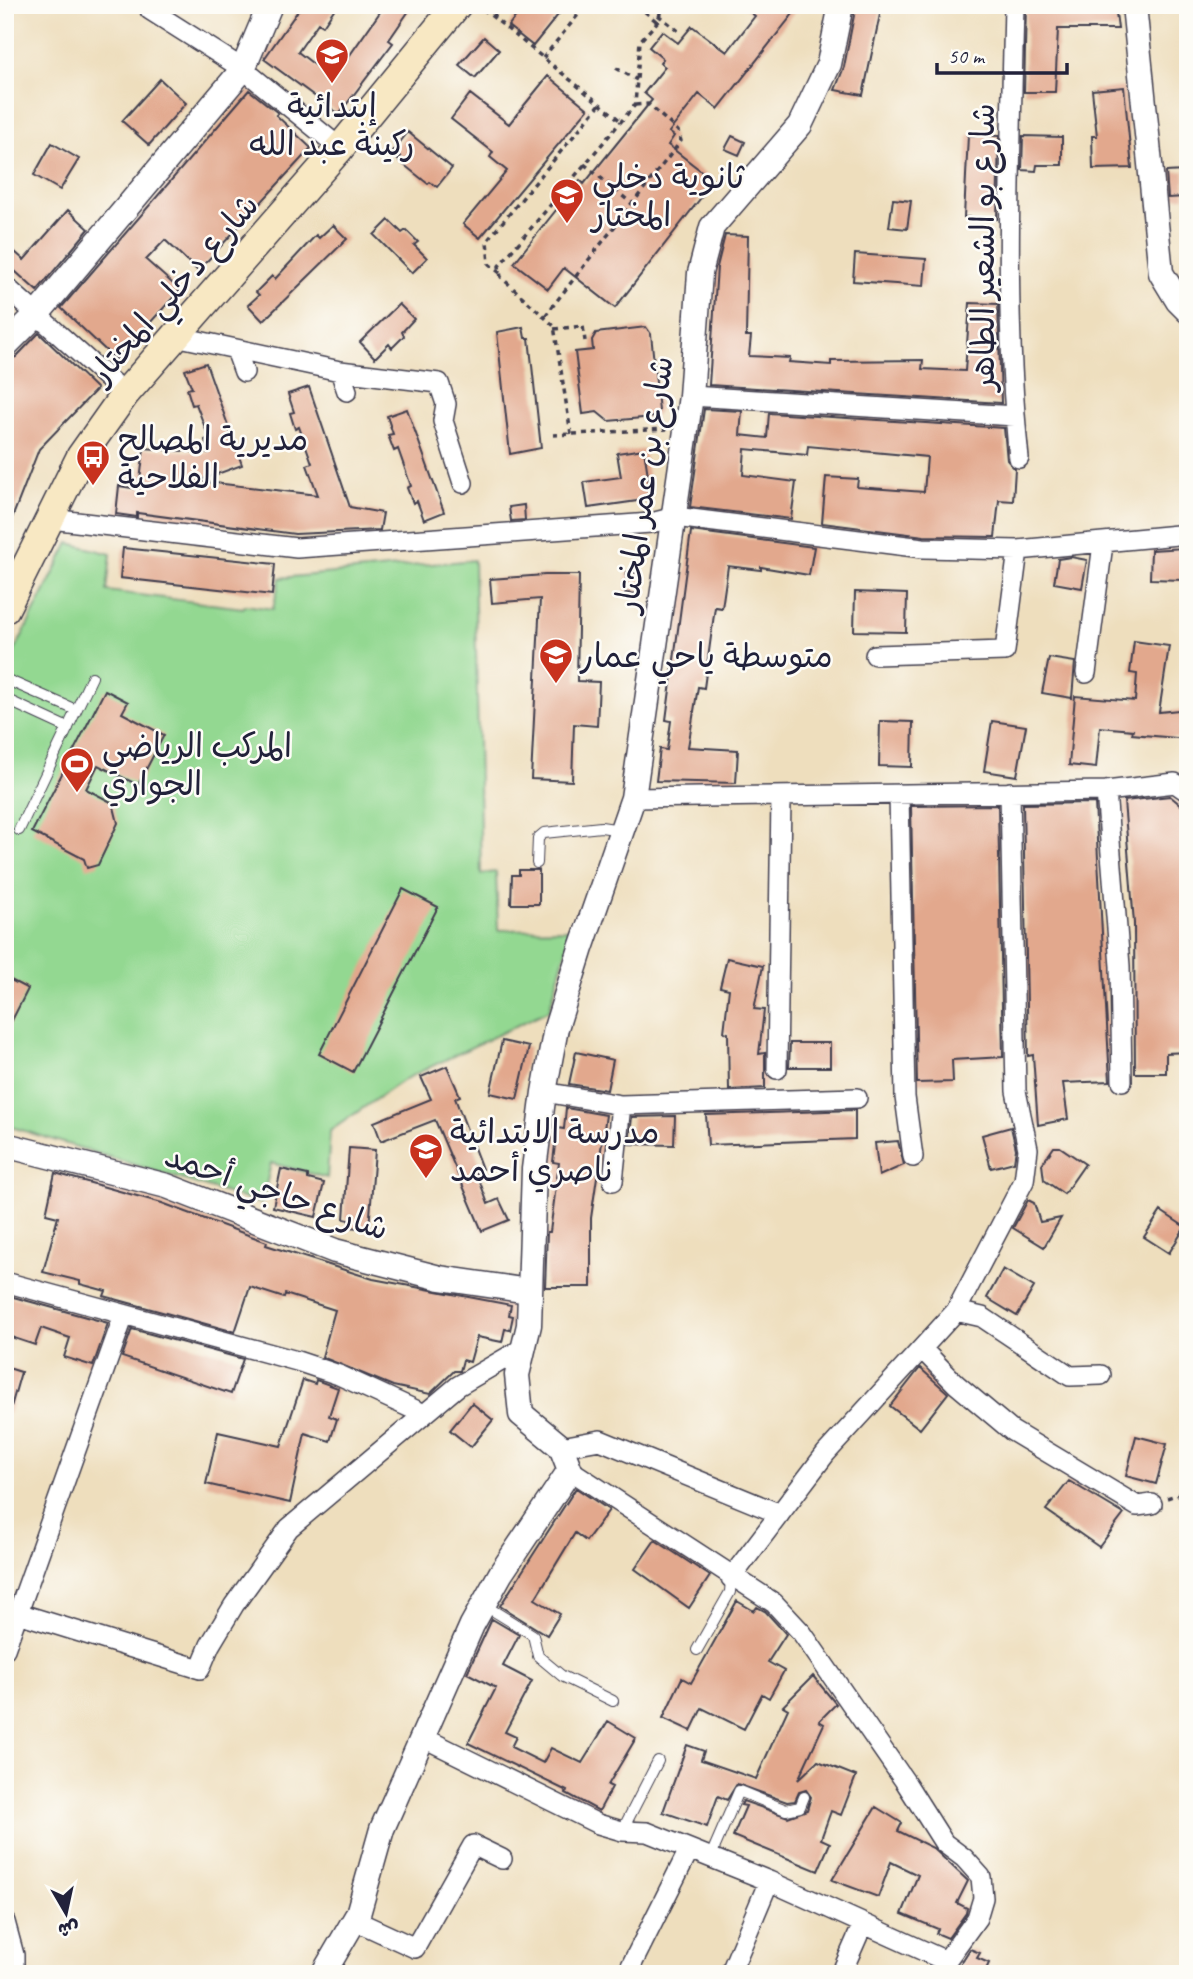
<svg xmlns="http://www.w3.org/2000/svg" width="1193" height="1979" viewBox="0 0 1193 1979" font-family="Caveat,'Playpen Sans Arabic',sans-serif">
  <style>
    .green { fill: #93d891; stroke: #5a7d66; stroke-width: 2 }
    .building { fill: #e2a88d }
    .lines { fill: none; stroke-linecap: round; stroke-linejoin: round }
    .service-casing { stroke: #413e4e; stroke-width: 12 }
    .minor-casing { stroke: #413e4e; stroke-width: 22 }
    .tertiary-casing { stroke: #413e4e; stroke-width: 27 }
    .secondary-casing { stroke: #413e4e; stroke-width: 31 }
    .path { stroke: #413e4e; stroke-width: 3.5; stroke-dasharray: 5 5; stroke-linecap: butt }
    .service { stroke: #fff; stroke-width: 10 }
    .minor { stroke: #fff; stroke-width: 19 }
    .tertiary { stroke: #fff; stroke-width: 24 }
    .secondary { stroke: #f8e8c3; stroke-width: 28 }
    .labels { text-anchor: middle; stroke-width: 5; stroke-linejoin: round; paint-order: stroke }
    .poi-label { font-size: 33px; fill: #22223b; stroke: #fdfcf7; text-anchor: start }
    .street-label { font-size: 33px; fill: #22223b; stroke: #fdfcf7 }
  </style>
  <rect width="100%" height="100%" fill="#fdfcf7"/>
  <filter id="ink" filterUnits="userSpaceOnUse"><feTurbulence type="fractalNoise" baseFrequency=".0143" numOctaves="2"/><feDisplacementMap in="SourceGraphic" scale="14" xChannelSelector="R" yChannelSelector="G"/><feConvolveMatrix kernelMatrix="1 2 1 2 8 2 1 2 1" color-interpolation-filters="sRGB"/></filter>
  <filter id="wash" filterUnits="userSpaceOnUse"><feTurbulence type="fractalNoise" baseFrequency=".00686" numOctaves="4" result="noise"/><feDisplacementMap in="SourceGraphic" scale="28" xChannelSelector="R" yChannelSelector="G"/><feGaussianBlur stdDeviation="1.57" result="paint"/><feColorMatrix in="noise" values="0 0 0 0 0 0 0 0 0 0 0 0 0 0 0 0 0 1.4 0 .05"/><feComposite in="paint" operator="in"/></filter>
  <g filter="url(#wash)">
    <rect width="100%" height="100%" fill="#eedebd"/>
    <path class="green" d="M69,543L111,554L107,591L243,608L245,605L273,609L280,578L474,560L481,874L496,872L498,930L572,929L549,1010L405,1079L330,1131L327,1178L271,1163L262,1204L5,1125V656L7,652L13,654Z"/>
    <g id="blocks">
      <path class="building" d="M302,5H337L323,26L318,23L298,52L333,79L385,5H413L389,40L393,43L339,114L264,59Z
        M525,5H566L533,46L508,26Z
        M741,5H800L718,109L699,94L669,132L674,136L668,145L714,181L615,308L564,268L548,289L514,263L580,180L584,184L652,100L644,93L665,67L660,63L663,59L649,47L662,31L678,43L692,26L727,52L755,16Z
        M856,5H882L863,95L835,90L844,67Z
        M1026,5H1115L1118,29H1058L1055,92H1024Z
        M484,37L499,50L475,78L459,65Z
        M548,76L588,109L480,238L463,224L507,171L490,157L493,152L451,119L470,94L509,124Z
        M160,79L186,103L149,145L122,121Z
        M1124,87L1132,168L1093,169L1092,136H1097L1092,90Z
        M249,90L278,113L276,115L311,148L198,271L165,240L146,260L180,290L116,360L61,308Z
        M408,132L452,168L437,187L430,182L428,184L398,160L401,157L393,151Z
        M968,135L999,136L997,219L964,217Z
        M732,136L745,142L739,155L725,149Z
        M1023,136L1062,137V165H1037L1036,171L1022,170Z
        M52,143L79,159L60,190L34,175Z
        M1184,171L1185,197L1168,198L1166,172Z
        M893,199L911,201L907,229L889,227Z
        M68,210L89,229L37,291L5,262V243L24,260Z
        M389,220L402,233L406,230L418,242L414,245L427,258L412,273L374,235Z
        M333,225L347,239L263,321L248,305L259,295L256,292L272,276L275,279L316,235L319,238Z
        M725,235L748,236L746,336H751L749,356L790,358L789,362L831,365V361L923,360L922,369L965,371L970,303L998,304L1001,403L709,385L717,267Z
        M855,254L926,259L924,286L853,281Z
        M399,304L414,319L402,332L404,336L392,348L389,344L375,358L360,342Z
        M523,327L525,338H529L541,448L510,454L497,332Z
        M646,327L651,334L659,411L654,417L608,421L597,412L583,414L575,352L593,350L592,340L596,333Z
        M39,333L97,389L39,449L7,531L5,360L16,357Z
        M206,363L242,465L198,481L318,495L307,465L312,463L299,427L295,429L290,413L294,412L288,394L309,387L350,507L383,513L380,530L295,534L137,513V517L116,514L119,486L139,489L144,448L209,453L205,440L209,438L196,404L192,405L187,389L192,388L185,370Z
        M407,409L444,512L424,520L417,501L413,503L407,488L411,486L398,449L394,451L388,435L393,434L387,416Z
        M704,409L742,411L740,435L767,438L769,413L1004,428L1007,460L1015,469L1013,501L999,500L995,537L924,536L822,523L826,477L858,479L857,487L924,492L927,457L808,446L807,455L745,449L743,475L796,482L791,519L690,507Z
        M644,449L650,489L644,500L588,508L584,482L621,477L617,453Z
        M524,505L525,520L511,521L509,507Z
        M691,531L814,547L809,575L761,567V570L728,566L722,608L715,607L704,688L698,687L688,747L738,750L736,783L656,781L660,749L667,750L671,721L666,720Z
        M123,548L275,564L272,595L120,578Z
        M1185,548L1184,580L1150,579L1151,550Z
        M1071,557L1087,560L1082,588L1054,583L1058,559Z
        M627,572L641,573L639,594L625,593Z
        M545,575H579L577,681L599,682L597,726L574,724L572,781L531,779L540,599L492,603L490,579Z
        M855,592L907,594L906,632L854,631Z
        M1134,641L1169,646L1159,712L1188,709V739L1132,734L1133,730L1100,727L1096,768L1069,765L1075,696L1135,701L1137,674L1130,673Z
        M1049,658L1075,662L1072,698L1042,693Z
        M105,690L128,702L122,713L164,735L138,785L98,765L86,789L113,803L118,823L98,865L87,868L84,859L32,832Z
        M880,721L913,722L912,767L879,766Z
        M992,721L1026,726L1017,776L984,771Z
        M1170,796L1188,811V1052L1166,1053V1073H1135L1134,923L1124,801Z
        M1095,803L1110,1081L1063,1083L1068,1119L1038,1125L1033,1055L1028,1056L1023,804Z
        M998,805L1003,1057L952,1060L953,1082L917,1083L911,806Z
        M519,870H539V904H511L512,875H519Z
        M403,889L438,907L353,1072L319,1054Z
        M727,958L763,966L754,1009L764,1010L759,1054L765,1053V1088L729,1090L728,1033L724,1032L729,989L720,987Z
        M5,977L28,989L5,1034Z
        M502,1041L529,1047L517,1099L490,1093Z
        M790,1043H830V1067H789Z
        M576,1052L613,1060L607,1090L569,1084Z
        M447,1066L460,1096L455,1098L482,1169L476,1171L488,1204L499,1199L509,1220L482,1231L435,1120L381,1141L374,1122L431,1099L421,1077Z
        M566,1108L606,1115L591,1218V1287H545L547,1232H550L559,1163L553,1162L557,1128L564,1129Z
        M855,1110V1139L708,1145L706,1115Z
        M675,1116L674,1145L629,1144L632,1117Z
        M1011,1127L1016,1149L1014,1162L991,1168L982,1135Z
        M898,1141L904,1165L879,1176L875,1143Z
        M1054,1147H1060L1085,1164L1064,1194L1044,1180L1042,1164Z
        M349,1148L375,1150L369,1229L349,1227V1220L344,1219Z
        M281,1169L308,1175V1179L324,1183L316,1217L273,1207Z
        M55,1173L162,1203L267,1242L266,1245L373,1279L511,1305L509,1315L513,1316L510,1330L505,1329L502,1342L477,1337L470,1362L463,1360L460,1371H454L430,1394L393,1386L322,1357L335,1310L285,1294L284,1298L250,1287L235,1332L104,1296L106,1291L80,1284V1281L43,1272L58,1217L46,1214Z
        M1028,1200L1034,1203L1040,1222L1061,1218L1044,1247L1013,1228Z
        M1161,1211L1185,1227L1169,1253L1144,1237Z
        M1003,1269L1034,1287L1017,1316L987,1298Z
        M6,1295L108,1323L93,1366L64,1357L70,1338L41,1328L35,1345L5,1335Z
        M132,1329L243,1359L231,1394L122,1357Z
        M5,1367L21,1372L9,1414H5Z
        M920,1368L948,1393L920,1429L890,1406Z
        M303,1380L315,1384L316,1380L338,1388L329,1416L337,1419L330,1441L305,1433L290,1503L206,1484L218,1432L281,1446Z
        M472,1403L493,1420L471,1447L450,1430Z
        M1136,1436L1167,1444L1156,1484L1126,1476Z
        M1069,1481L1124,1514L1099,1547L1046,1510Z
        M576,1488L609,1510L586,1541L575,1533L535,1599L560,1614L547,1635L500,1606Z
        M655,1540L710,1576L689,1608L635,1569Z
        M737,1601L754,1611L757,1607L766,1612L786,1634L768,1662L784,1671L769,1698L762,1694L744,1729L702,1708L691,1731L663,1718L682,1678L691,1683Z
        M492,1619L519,1635L503,1666L532,1681L505,1732L516,1737L511,1747L543,1763L551,1748L582,1763L608,1721L636,1738L608,1785L612,1787L599,1811L566,1793L567,1791L468,1743L496,1688L467,1673Z
        M813,1676L836,1704L819,1721L824,1724L798,1780L818,1761L856,1776L841,1815L831,1811L821,1839L830,1843L818,1871L733,1836L746,1806L741,1805L743,1801L788,1817L807,1810L811,1797L806,1790L799,1792L795,1801L787,1802L737,1784L727,1800L718,1796L707,1827L663,1812L687,1745L704,1751L701,1760L756,1779L788,1709L783,1706Z
        M876,1807L902,1823L898,1831L933,1848L968,1881L957,1903L967,1908L966,1913L948,1938L936,1933L938,1929L902,1914L918,1875L891,1862L878,1897L832,1880Z
        M970,1949L980,1953L977,1958L989,1963L984,1974H954Z"/>
    </g>
  </g>
  <g filter="url(#ink)">
    <use href="#blocks" fill-opacity="0" stroke="#413e4e" stroke-width="2"/>
    <g class="lines">
      <g class="service-casing">
        <path id="service" d="M5,679L76,710
          M5,699L68,728
          M19,830L92,677
          M537,863L538,838L544,833L601,827L621,830
          M484,1605L533,1635L538,1656L562,1676L613,1701
          M697,1650L730,1592L731,1578
          M622,1831L658,1761
          M710,1858L739,1791L786,1810L800,1807L804,1797"/>
      </g>
      <g class="minor-casing">
        <path id="minor" d="M1014,5C1011,156 1003,308 1019,458
          M150,10L243,69L340,148
          M5,286L125,394
          M175,336L340,371L439,383L446,404L443,421L463,483
          M236,350L244,372
          M340,371L347,391
          M691,396L1015,416
          M51,519L297,548L651,523L675,517L923,548L1018,550L1188,534
          M875,655L1005,651L1018,550
          M1086,673L1103,544
          M1106,791L1120,966L1122,1081
          M899,794L905,1097L913,1157
          M633,798L1106,791L1175,783L1188,792
          M777,1069L781,798
          M544,1092L621,1105L857,1098
          M613,1181L621,1105
          M5,1282L297,1361L339,1375L424,1414
          M956,1311L982,1317L1070,1376L1101,1375
          M923,1350L956,1384L1012,1431L1137,1506L1152,1504
          M561,1447L600,1440L780,1514
          M570,1470L774,1603L802,1633L906,1783L944,1843L964,1858L981,1877L983,1898L977,1918L946,1961
          M731,1578L826,1453L956,1311L1024,1181L1028,1149L1016,1091L1010,792
          M5,1609L200,1669L210,1645L234,1605L289,1528L458,1386L523,1348
          M5,1649L124,1315
          M422,1737L598,1824L622,1831L647,1832L769,1881L946,1961L940,1974
          M354,1920L415,1948L473,1845L502,1859
          M5,1922L14,1955V1974
          M627,1974L689,1850
          M730,1974L769,1881
          M841,1974L863,1924"/>
      </g>
      <g class="tertiary-casing">
        <path id="tertiary" d="M1134,5L1161,273L1178,301L1188,311
          M5,346L38,313L243,69L270,5
          M5,1145L167,1186L335,1251L440,1278L529,1291
          M323,1974L358,1914L382,1829L472,1625L501,1573L570,1470L561,1447L521,1414L517,1375L529,1325L534,1169L544,1092L556,1028L581,948L633,798L691,396L700,273L712,227L800,125L829,64L841,5"/>
      </g>
      <g class="secondary-casing">
        <path id="secondary" d="M5,609L81,456L125,394L340,148L457,5"/>
      </g>
      <path class="path" d="M637,5L656,21
        M483,9L621,121
        M658,15L680,32
        M493,17L502,5
        M543,58L586,5
        M616,68L637,80
        M584,164L631,203
        M500,273L489,264L487,241L600,104
        M545,316L681,141L678,131L648,104L635,105
        M554,329L583,326L585,341
        M571,434L554,326L501,277L499,266L635,105L640,41L659,20L661,5
        M553,435L667,429
        M1167,1498L1188,1491"/>
      <use href="#service" class="service"/>
      <use href="#minor" class="minor"/>
      <use href="#tertiary" class="tertiary"/>
      <use href="#secondary" class="secondary"/>
    </g>
  </g>
  <defs>
    <g id="school-pin" transform="scale(1.75)"><path d="M0 17L-7.5 6A9.5 9.5 0 1 1 7.5 6Z" fill="#c8321e" stroke="#fdfcf7"/><path d="M0-5L7-2L0 1L-7-2ZM-4 1L0 2.5L4 1V4Q0 6-4 4Z" fill="#fff"/></g>
    <g id="bus-pin" transform="scale(1.75)"><path d="M0 17L-7.5 6A9.5 9.5 0 1 1 7.5 6Z" fill="#c8321e" stroke="#fdfcf7"/><path d="M-5-6H5V4H4V6H2V4H-2V6H-4V4H-5ZM-3.5-4V0h7V-4ZM-3.5 1.2v1.5H-2V1.2ZM2 1.2v1.5H3.5V1.2Z" fill="#fff"/></g>
    <g id="stadium-pin" transform="scale(1.75)"><path d="M0 17L-7.5 6A9.5 9.5 0 1 1 7.5 6Z" fill="#c8321e" stroke="#fdfcf7"/><path d="M0-5a6.5 5 0 1 0 0 10a6.5 5 0 1 0 0-10ZM-3.5-1.8h7v3.6h-7Z" fill="#fff"/></g>
  </defs>
  <g fill-rule="evenodd">
    <use href="#school-pin" x="332" y="55"/>
    <use href="#school-pin" x="567" y="195"/>
    <use href="#bus-pin" x="93" y="457"/>
    <use href="#school-pin" x="556" y="655"/>
    <use href="#stadium-pin" x="77" y="764"/>
    <use href="#school-pin" x="426" y="1150"/>
  </g>
  <g class="labels">
    <g class="poi-label">
      <text x="332" y="117" text-anchor="middle">إبتدائية<tspan x="332" dy="38">ركينة عبد الله</tspan></text>
      <text x="592" y="188">ثانوية دخلي<tspan x="592" dy="38">المختار</tspan></text>
      <text x="118" y="450">مديرية المصالح<tspan x="118" dy="38">الفلاحية</tspan></text>
      <text x="580" y="667">متوسطة ياحي عمار</text>
      <text x="102" y="757">المركب الرياضي<tspan x="102" dy="38">الجواري</tspan></text>
      <text x="450" y="1143">مدرسة الابتدائية<tspan x="450" dy="38">ناصري أحمد</tspan></text>
    </g>
    <g class="street-label">
      <text transform="translate(982 247) rotate(-90)" y="12">شارع بو الشعير الطاهر</text>
      <text transform="translate(173 288) rotate(-49)" y="12">شارع دخلي المختار</text>
      <text transform="translate(643 484) rotate(-82)" y="12">شارع بن عمر المختار</text>
      <text transform="translate(277 1191) rotate(19)" y="12">شارع حاجي أحمد</text>
    </g>
  </g>
  <rect width="1193" height="1979" fill="none" stroke="#fdfcf7" stroke-width="28"/>
  <g transform="translate(66 1913) rotate(171)" stroke="#fdfcf7" stroke-width="5" paint-order="stroke">
  <path d="M0-5L12 26L0 18L-12 26Z" fill="#22223b"/>
  <text y="-10" font-size="19" font-weight="bold" text-anchor="middle" fill="#22223b">ش</text>
  </g>
  <path d="M937 63v10h130v-10" fill="none" stroke="#22223b" stroke-width="3.5"/>
  <text x="948" y="63" font-size="21" fill="#22223b" stroke="#fdfcf7" stroke-width="5" paint-order="stroke">50 m</text>
</svg>
